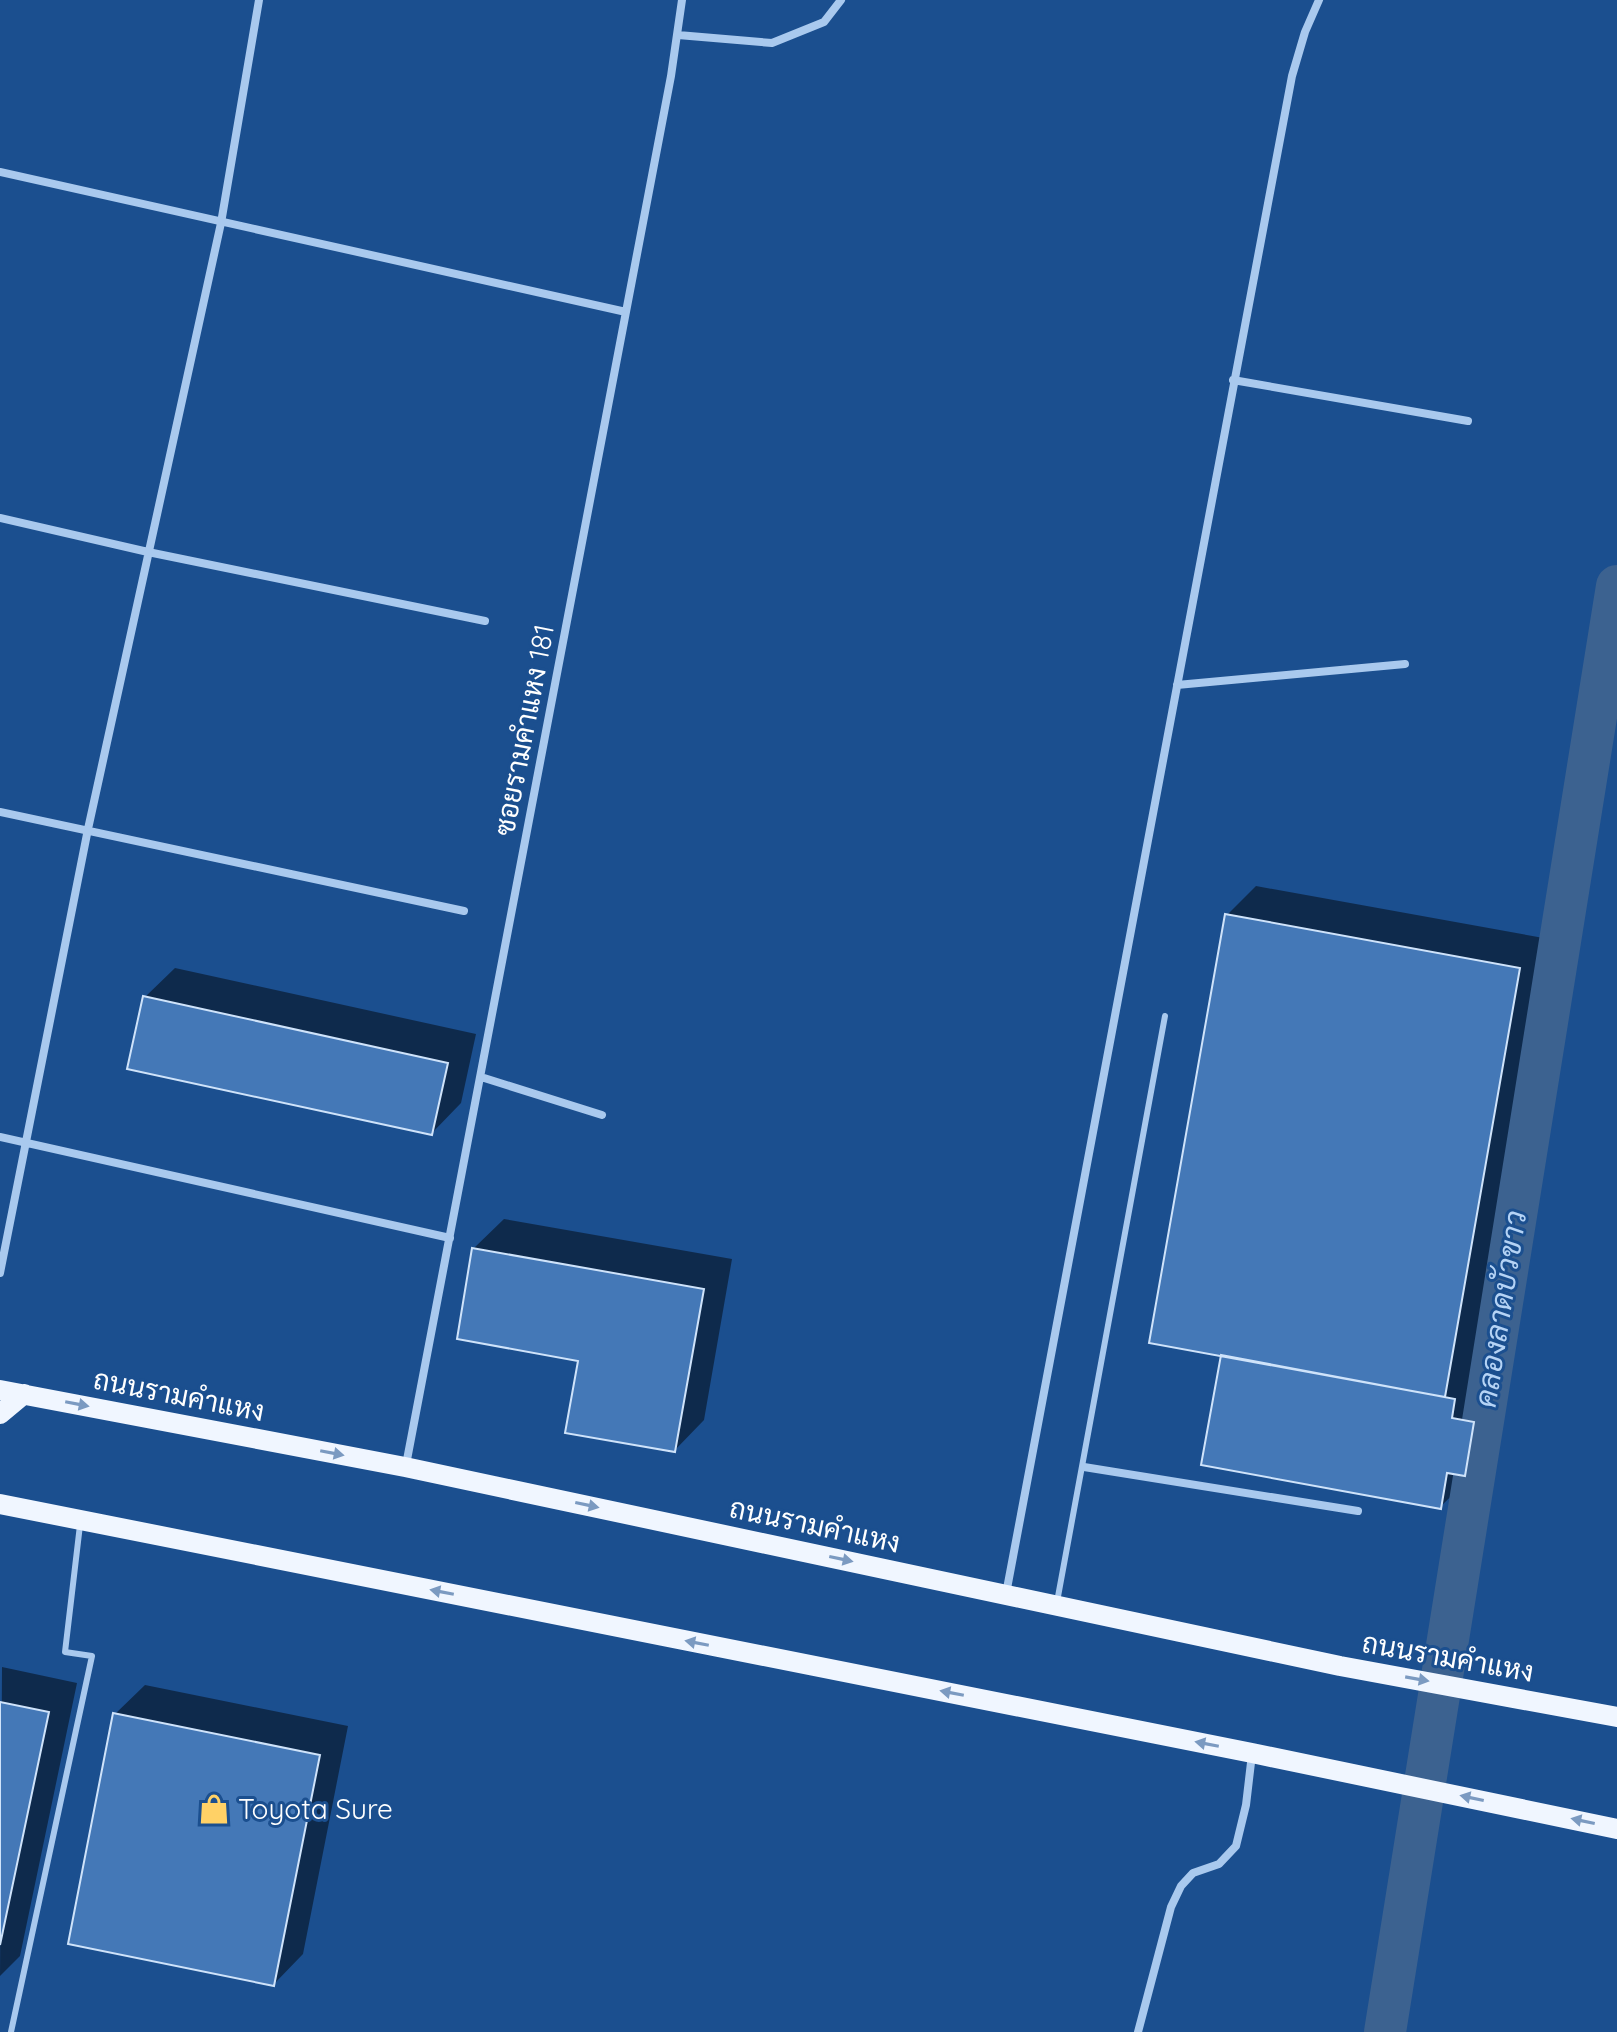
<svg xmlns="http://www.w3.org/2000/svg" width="1617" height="2032" viewBox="0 0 1617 2032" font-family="Quicksand,Sarabun,sans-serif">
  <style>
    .shadow { fill: #0007 }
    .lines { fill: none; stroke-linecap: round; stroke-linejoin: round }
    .canal { stroke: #3c6290; stroke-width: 42 }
    .building { fill: #4478b7; stroke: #cfe3fa; stroke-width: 2 }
    .service { stroke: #a9c9ee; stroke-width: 6 }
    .minor { stroke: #a9c9ee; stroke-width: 8 }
    .primary { stroke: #f0f6ff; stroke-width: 20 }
    .oneway { fill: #7b9ac1 }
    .labels { text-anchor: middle; stroke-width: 6; stroke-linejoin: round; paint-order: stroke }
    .street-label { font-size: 28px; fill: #fff; stroke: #1b4f8f }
    .poi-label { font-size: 28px; fill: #fff; stroke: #1b4f8f; text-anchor: start }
    .water-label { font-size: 30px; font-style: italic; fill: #b5d3f5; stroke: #1b4f8f }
  </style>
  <rect width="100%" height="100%" fill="#1b4f8f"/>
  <path class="shadow" d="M1256,886L1549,939L1473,1368L1484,1370L1481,1389L1503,1393L1494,1444L1472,1467L1470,1478L1440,1507L1223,1354L1227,915Z
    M175,968L476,1034L461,1103L432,1133L145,997Z
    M504,1219L732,1259L704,1420L675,1450L580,1359L474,1248Z
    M2,1667L77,1683L20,1956L0,1976Z
    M145,1685L348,1726L303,1954L274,1984L115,1714Z"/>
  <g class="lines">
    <path class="canal" d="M1385,2032L1617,586"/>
  </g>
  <path class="building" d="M1225,914L1520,968L1445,1397L1149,1343Z
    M143,996L448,1063L432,1135L127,1069Z
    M472,1248L704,1289L675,1452L565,1433L578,1361L457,1339Z
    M1221,1355L1455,1399L1452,1418L1474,1422L1465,1476L1447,1473L1441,1509L1201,1465Z
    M0,1702L49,1712L0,1945Z
    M113,1713L320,1755L274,1986L68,1944Z"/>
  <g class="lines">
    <path class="service" d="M1057,1602L1165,1016
      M11,2032L92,1656L65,1652L80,1525"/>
    <path class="minor" d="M678,35L772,43L824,22L841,0
      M0,172L626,312
      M1233,380L1468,421
      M0,518L148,552L485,621
      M1177,685L1405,664
      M0,812L464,911
      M481,1077L602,1115
      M0,1137L450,1238
      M0,1273L88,829L221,223L259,0
      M406,1465L671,76L682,0
      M1084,1467L1358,1511
      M1006,1594L1292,76L1305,32L1319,0
      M1138,2032L1171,1907L1181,1886L1193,1873L1219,1864L1236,1846L1246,1805L1252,1754"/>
    <path class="primary" d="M0,1390L405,1467L1340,1666L1617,1717
      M0,1414L24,1394
      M0,1504L1252,1753L1617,1829"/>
  </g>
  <defs><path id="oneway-solid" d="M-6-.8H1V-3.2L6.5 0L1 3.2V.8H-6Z" transform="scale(2)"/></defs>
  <g class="oneway">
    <use href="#oneway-solid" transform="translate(77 1404) rotate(11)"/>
    <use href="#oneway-solid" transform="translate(332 1453) rotate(11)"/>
    <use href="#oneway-solid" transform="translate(587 1505) rotate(12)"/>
    <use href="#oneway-solid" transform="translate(841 1559) rotate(12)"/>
    <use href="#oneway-solid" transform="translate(442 1592) rotate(-169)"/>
    <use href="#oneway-solid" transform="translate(697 1643) rotate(-169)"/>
    <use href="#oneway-solid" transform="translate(1417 1679) rotate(10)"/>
    <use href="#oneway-solid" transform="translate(952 1693) rotate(-169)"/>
    <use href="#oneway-solid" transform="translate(1207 1744) rotate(-169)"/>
    <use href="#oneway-solid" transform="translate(1472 1798) rotate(-168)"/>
    <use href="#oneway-solid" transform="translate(1583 1821) rotate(-168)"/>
  </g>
  <defs>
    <g id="shop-bare" transform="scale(2.4)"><path d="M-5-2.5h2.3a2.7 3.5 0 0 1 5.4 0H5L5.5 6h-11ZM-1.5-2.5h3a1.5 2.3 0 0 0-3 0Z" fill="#ffd166" stroke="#1b4f8f" stroke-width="2.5" paint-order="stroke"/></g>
  </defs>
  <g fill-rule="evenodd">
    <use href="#shop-bare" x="214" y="1809"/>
  </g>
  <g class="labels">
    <g class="street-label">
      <text transform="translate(524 730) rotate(-79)" y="10">ซอยรามคำแหง 181</text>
      <text transform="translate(179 1395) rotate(11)" y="10">ถนนรามคำแหง</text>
      <text transform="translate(815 1525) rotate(12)" y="10">ถนนรามคำแหง</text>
      <text transform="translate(1448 1657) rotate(10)" y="10">ถนนรามคำแหง</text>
    </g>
    <g class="poi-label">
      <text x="238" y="1819">Toyota Sure</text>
    </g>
    <g class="water-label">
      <text transform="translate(1501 1309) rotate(-81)" y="10">คลองลาดบัวขาว</text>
    </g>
  </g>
</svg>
